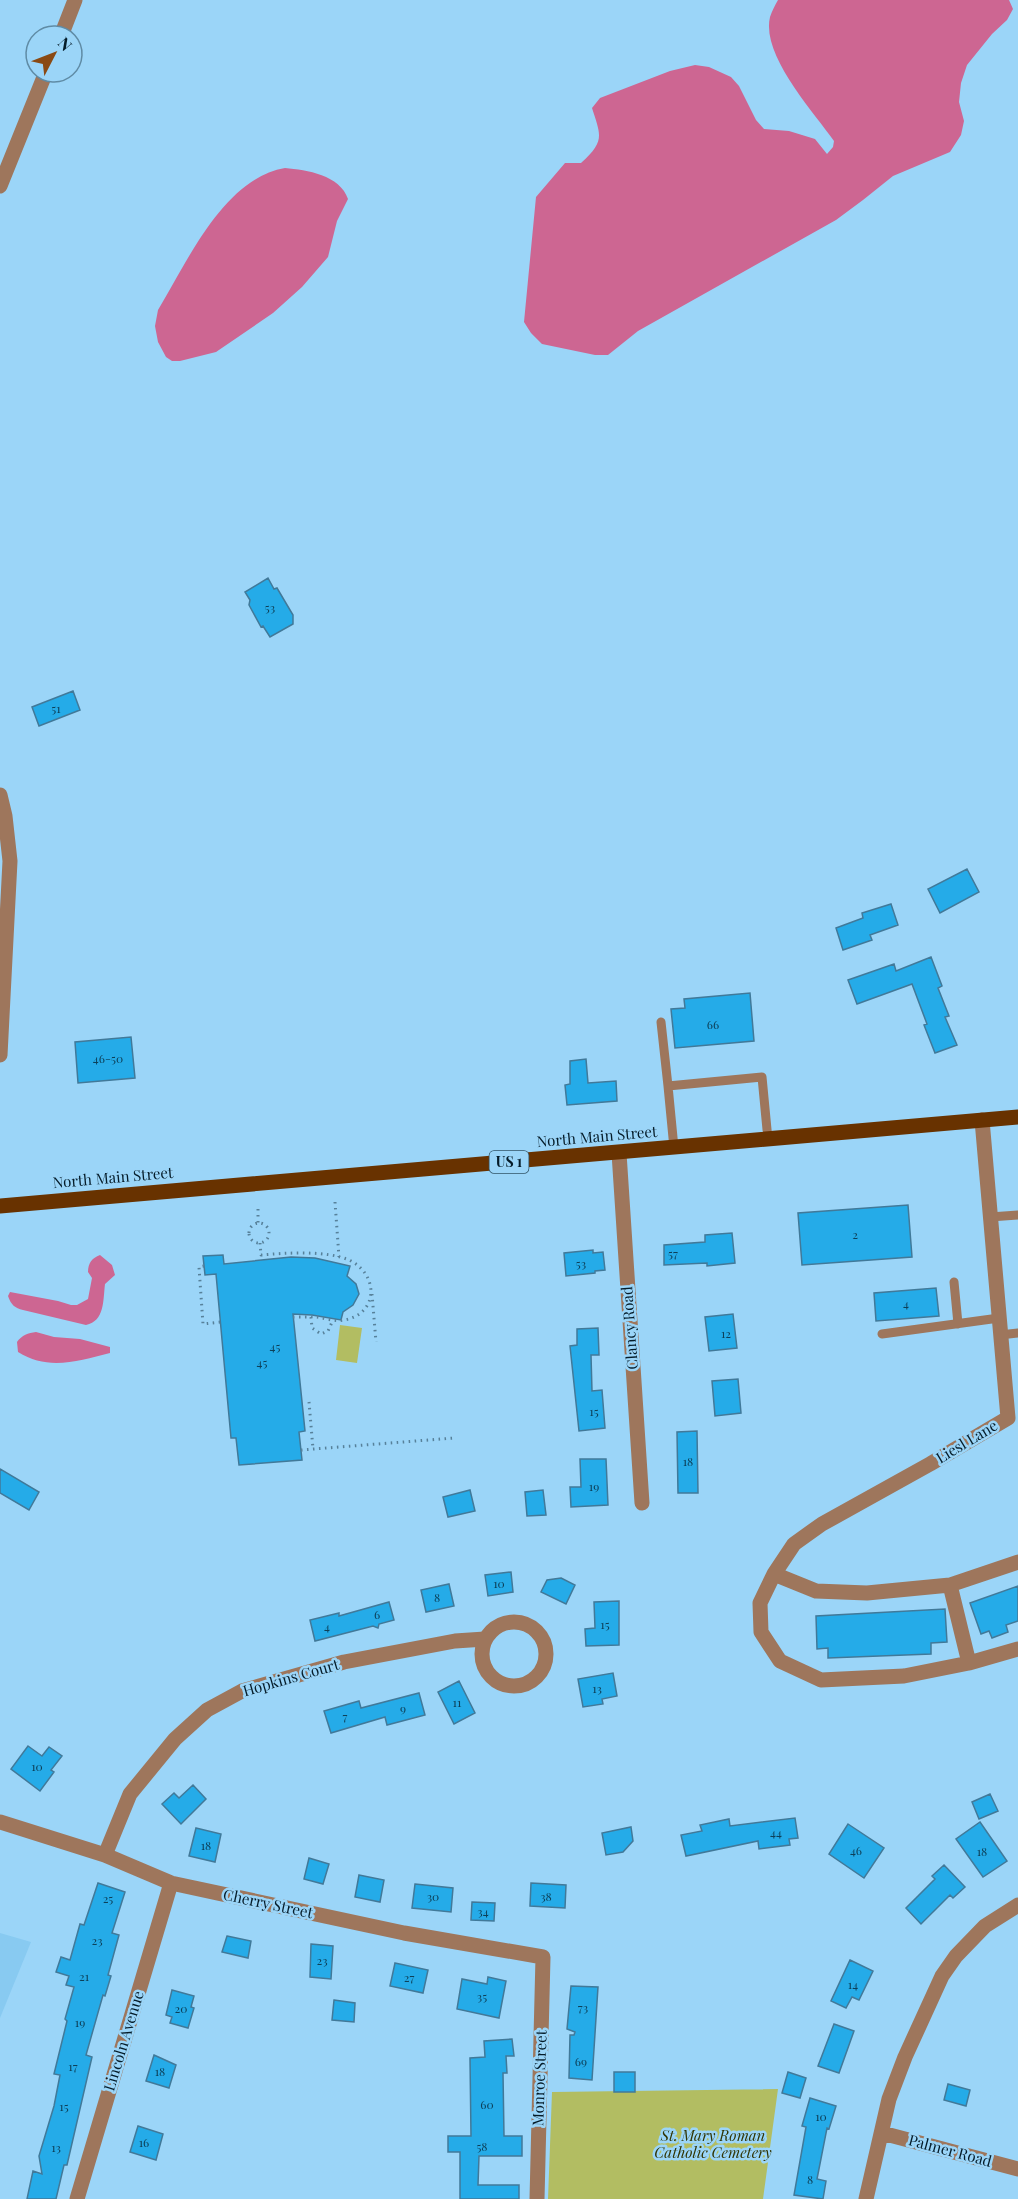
<svg xmlns="http://www.w3.org/2000/svg" width="1018" height="2199" viewBox="0 0 1018 2199" font-family="'Playfair Display',serif">
  <style>
    .built { fill: #88caf1 }
    .green { fill: #b2bd62 }
    .water { fill: #cd6692 }
    .building { fill: #25abe8; stroke: #417999; stroke-width: 1.5 }
    .lines { fill: none; stroke-linecap: round; stroke-linejoin: round }
    .path { stroke: #57819a; stroke-width: 3; stroke-dasharray: 1.5 4.5; stroke-linecap: butt }
    .lane { stroke: #9e765c; stroke-width: 9 }
    .street { stroke: #9e765c; stroke-width: 15 }
    .primary { stroke: #683200; stroke-width: 15 }
    .labels { text-anchor: middle; stroke-width: 5; stroke-linejoin: round; paint-order: stroke }
    .number-label { font-size: 12px; fill: #0d4059 }
    .shield { fill: #9bd5f8; stroke: #325467; stroke-width: 1.5 }
    .shield-label { font-size: 14px; font-weight: bold; fill: #051c29 }
    .street-label { font-size: 15px; fill: #051c29; stroke: #9bd5f8 }
    .park-label { font-size: 15px; font-style: italic; fill: #313504; stroke: #9bd5f8 }
  </style>
  <rect width="100%" height="100%" fill="#9bd5f8"/>
  <path class="built" d="M0,1933L31,1942L0,2018Z"/>
  <path class="green" d="M340,1325L362,1328L357,1363L336,1360Z
    M778,2089L763,2199H548L552,2092Z"/>
  <path class="water" d="M778,0H1009L1013,9L1007,20L992,34L967,65L961,83L959,102L964,121L961,135L950,152L893,176L863,200L836,220L638,331L608,355H595L542,344L531,333L524,322L536,197L565,163H581C605,141 601,136 592,108L600,98L670,71L695,65L709,67L731,77L739,86L756,120L764,129L789,131L815,139L827,154L833,147L834,141C813,111 761,55 770,17C772,11 775,5 778,0Z
    M285,168C307,170 340,175 348,199L337,221L328,257L302,287L273,313L216,352L180,361H172L166,357L158,342L155,326L158,310C187,262 224,178 285,168Z
    M100,1255L112,1265L115,1275L105,1284C103,1300 105,1321 86,1325L23,1310C15,1308 11,1305 8,1296L10,1292L58,1301L71,1305H77L88,1299L92,1278L88,1272C88,1263 92,1258 100,1255Z
    M36,1332L54,1337L80,1339L110,1347V1353C78,1361 48,1371 18,1352L17,1342C22,1335 28,1333 36,1332Z"/>
  <path class="building" d="M268,578L274,589L277,588L293,615V624L270,637L263,626L261,627L249,605L250,600L245,592Z
    M73,691L80,710L39,726L32,707Z
    M967,869L979,892L940,913L928,889Z
    M891,904L898,925L870,935L872,940L843,950L836,928L863,918L862,913Z
    M931,957L942,986L938,988L949,1016L945,1017L957,1045L935,1053L924,1025L927,1024L912,984L857,1004L848,980L894,964L896,971Z
    M750,993L754,1041L675,1048L671,1009L685,1008L684,999Z
    M131,1037L135,1078L78,1083L75,1042Z
    M586,1059L588,1083L616,1081L617,1101L567,1105L565,1085L570,1084V1061Z
    M908,1205L912,1257L802,1265L798,1213Z
    M732,1233L735,1263L707,1266V1263L664,1265V1245L705,1242V1235Z
    M593,1250V1253L603,1252L605,1270L595,1271V1273L566,1276L564,1253Z
    M223,1255L224,1264L291,1257L315,1258L350,1266L347,1276L356,1284L359,1294L353,1305L343,1312L341,1320L312,1315L293,1314L305,1431L299,1432L302,1460L239,1465L236,1438H231L216,1274L205,1275L203,1256Z
    M936,1288L939,1316L876,1321L874,1293Z
    M733,1314L737,1348L709,1351L705,1317Z
    M598,1328L599,1355H591L592,1391L602,1390L605,1428L579,1431L570,1346L577,1345V1329Z
    M738,1379L741,1413L715,1416L712,1381Z
    M697,1431L698,1493H678L677,1432Z
    M580,1459H606L608,1505L571,1507L570,1487H581Z
    M0,1469L39,1492L29,1510L0,1493Z
    M470,1490L475,1511L448,1517L443,1497Z
    M543,1490L546,1515L527,1516L525,1492Z
    M511,1572L513,1592L488,1596L485,1575Z
    M561,1578L575,1585L566,1604L541,1592L547,1580Z
    M449,1584L454,1606L426,1612L421,1590Z
    M1018,1586V1621L1006,1625L1008,1632L992,1638L989,1631L981,1634L970,1603Z
    M619,1601V1645L586,1646L585,1629L595,1628L594,1602Z
    M389,1602L394,1620L379,1624L378,1628L373,1626L315,1641L310,1620L339,1613V1616Z
    M945,1609L947,1642L931,1643V1654L828,1658V1648L817,1649L816,1616Z
    M613,1673L617,1696L602,1699L603,1704L583,1707L578,1679Z
    M459,1681L475,1713L454,1724L438,1692Z
    M419,1693L425,1715L387,1725L385,1717L331,1733L324,1711L359,1701L361,1708Z
    M28,1746L42,1756L49,1747L62,1756L51,1770L54,1772L40,1791L11,1769Z
    M193,1785L206,1799L181,1824L162,1804L174,1793L179,1798Z
    M990,1794L998,1811L979,1819L972,1802Z
    M795,1818L798,1838L789,1839L790,1845L759,1849L758,1841L686,1856L681,1835L702,1831L700,1825L729,1819L730,1826Z
    M980,1822L1007,1861L983,1877L956,1839Z
    M848,1824L884,1848L864,1878L829,1854Z
    M631,1827L633,1841L623,1852L606,1855L602,1833Z
    M196,1828L221,1834L215,1862L189,1856Z
    M309,1858L329,1864L323,1884L304,1879Z
    M944,1865L965,1887L953,1898L950,1895L921,1924L906,1908L935,1879L932,1876Z
    M359,1875L384,1880L380,1902L355,1897Z
    M98,1883L125,1892L112,1933L119,1935L108,1975L111,1976L105,1996L103,1995L86,2055L92,2057L67,2165H64L56,2199H27L33,2171L42,2174L39,2156L54,2106L60,2075L54,2074L67,2021L65,2019L74,1987L66,1985L69,1976L56,1972L61,1957L70,1960L80,1924L84,1925Z
    M531,1883L566,1885L565,1908L530,1906Z
    M415,1884L453,1888L451,1912L412,1908Z
    M472,1902L495,1903L494,1921L471,1920Z
    M227,1936L251,1941L248,1958L222,1952Z
    M311,1944L333,1946L331,1979L310,1977Z
    M850,1960L873,1971L859,2000L852,1997L846,2008L831,2001Z
    M395,1963L428,1970L423,1993L390,1986Z
    M488,1977L506,1981L499,2018L457,2009L462,1979L487,1984Z
    M571,1986L598,1987L592,2080L569,2078L570,2035H574L575,2032L567,2029Z
    M172,1990L194,1996L191,2007L194,2008L188,2028L170,2023L172,2017L166,2015Z
    M334,2000L355,2003L354,2022L332,2020Z
    M834,2024L854,2031L839,2073L818,2066Z
    M512,2039L514,2056H506L507,2073H503L504,2136H522V2156H479L478,2185H519V2199H460V2152H448V2136H471L470,2058L485,2057L484,2041Z
    M154,2055L176,2065L169,2088L146,2081Z
    M614,2072H635V2092H614Z
    M788,2072L806,2078L800,2098L782,2093Z
    M948,2084L970,2090L966,2106L944,2100Z
    M810,2098L836,2106L829,2129L827,2128L817,2179L826,2181L823,2199L794,2195L806,2127L802,2126Z
    M138,2126L163,2134L156,2160L130,2152Z"/>
  <g class="lines">
    <path class="path" d="M335,1202L339,1257
      M258,1209V1223
      M249 1233a10 10 0 1 1 20 0a10 10 0 1 1-20 0Z
      M260,1243L261,1255C285,1253 326,1250 349,1260C379,1274 379,1314 344,1320C335,1322 325,1318 316,1317C309,1317 301,1317 293,1317
      M204,1266L199,1267L203,1324L221,1322
      M372,1294L376,1342
      M311,1317L312,1328L321,1334L328,1331L333,1320
      M309,1402L313,1449
      M301,1450L454,1438"/>
    <path class="lane" d="M661,1022L668,1086
      M674,1148L668,1086L762,1077L768,1140
      M990,1217L1018,1215
      M954,1282L958,1324
      M882,1334L999,1318
      M1000,1335L1018,1333"/>
    <path class="street" d="M61,36L75,0
      M0,186L46,72
      M0,795L5,816L10,861L0,1055
      M982,1120L1008,1418L930,1464L822,1524L794,1544L774,1574L760,1603L761,1632L780,1661L821,1680L904,1676L969,1663L1018,1649
      M619,1153L642,1503
      M774,1574L816,1591L867,1593L950,1585L1018,1562
      M950,1585L969,1663
      M482 1654a32 32 0 1 1 64 0a32 32 0 1 1-64 0Z
      M0,1822L105,1855L171,1883L404,1933L543,1957L537,2199
      M105,1855L130,1794L175,1739L207,1710L242,1691L344,1662L455,1641L485,1639
      M882,2133L1018,2169
      M77,2199L171,1883
      M866,2199L889,2099L905,2057L942,1976L956,1956L985,1926L1018,1905"/>
    <path class="primary" d="M0,1206L1018,1117"/>
  </g>
  <g class="labels">
    <g class="number-label">
      <text x="270" y="612">53</text>
      <text x="56" y="713">51</text>
      <text x="713" y="1029">66</text>
      <text x="108" y="1063">46-50</text>
      <text x="855" y="1239">2</text>
      <text x="673" y="1258">57</text>
      <text x="581" y="1268">53</text>
      <text x="906" y="1308">4</text>
      <text x="726" y="1338">12</text>
      <text x="275" y="1351">45</text>
      <text x="262" y="1367">45</text>
      <text x="594" y="1416">15</text>
      <text x="688" y="1466">18</text>
      <text x="594" y="1491">19</text>
      <text x="499" y="1588">10</text>
      <text x="437" y="1602">8</text>
      <text x="377" y="1619">6</text>
      <text x="605" y="1629">15</text>
      <text x="327" y="1631">4</text>
      <text x="597" y="1693">13</text>
      <text x="457" y="1707">11</text>
      <text x="403" y="1713">9</text>
      <text x="345" y="1721">7</text>
      <text x="37" y="1771">10</text>
      <text x="776" y="1837">44</text>
      <text x="206" y="1850">18</text>
      <text x="856" y="1855">46</text>
      <text x="982" y="1856">18</text>
      <text x="433" y="1901">30</text>
      <text x="546" y="1901">38</text>
      <text x="108" y="1903">25</text>
      <text x="483" y="1916">34</text>
      <text x="97" y="1945">23</text>
      <text x="322" y="1965">23</text>
      <text x="84" y="1981">21</text>
      <text x="409" y="1982">27</text>
      <text x="853" y="1989">14</text>
      <text x="482" y="2001">35</text>
      <text x="583" y="2012">73</text>
      <text x="181" y="2013">20</text>
      <text x="80" y="2027">19</text>
      <text x="581" y="2066">69</text>
      <text x="73" y="2071">17</text>
      <text x="160" y="2076">18</text>
      <text x="487" y="2109">60</text>
      <text x="64" y="2111">15</text>
      <text x="821" y="2121">10</text>
      <text x="144" y="2147">16</text>
      <text x="482" y="2151">58</text>
      <text x="56" y="2152">13</text>
      <text x="810" y="2184">8</text>
    </g>
    <rect class="shield" x="489.5" y="1151" width="39" height="22" rx="4.5"/>
    <g class="shield-label">
      <text x="509" y="1167">US 1</text>
    </g>
    <g class="street-label">
      <text transform="translate(597 1137) rotate(-5)" y="5">North Main Street</text>
      <text transform="translate(113 1178) rotate(-5)" y="5">North Main Street</text>
      <text transform="translate(630 1328) rotate(-94)" y="5">Clancy Road</text>
      <text transform="translate(967 1442) rotate(-31)" y="5">Liesl Lane</text>
      <text transform="translate(291 1678) rotate(-16)" y="5">Hopkins Court</text>
      <text transform="translate(268 1904) rotate(12)" y="5">Cherry Street</text>
      <text transform="translate(124 2041) rotate(-73)" y="5">Lincoln Avenue</text>
      <text transform="translate(540 2078) rotate(-88)" y="5">Monroe Street</text>
      <text transform="translate(950 2151) rotate(15)" y="5">Palmer Road</text>
    </g>
    <g class="park-label">
      <text x="713" y="2141">St. Mary Roman<tspan x="713" dy="17">Catholic Cemetery</tspan></text>
    </g>
  </g>
  <g transform="translate(54 54) rotate(48)"><circle r="28" fill="#9bd5f8" stroke="#5f8ba5" stroke-width="1.5"/>
  <path d="M0-4.5L10 22L0 15L-10 22Z" fill="#8a4a14"/>
  <text y="-9" font-size="16" font-weight="bold" text-anchor="middle" fill="#051c29">N</text>
  </g>
</svg>
